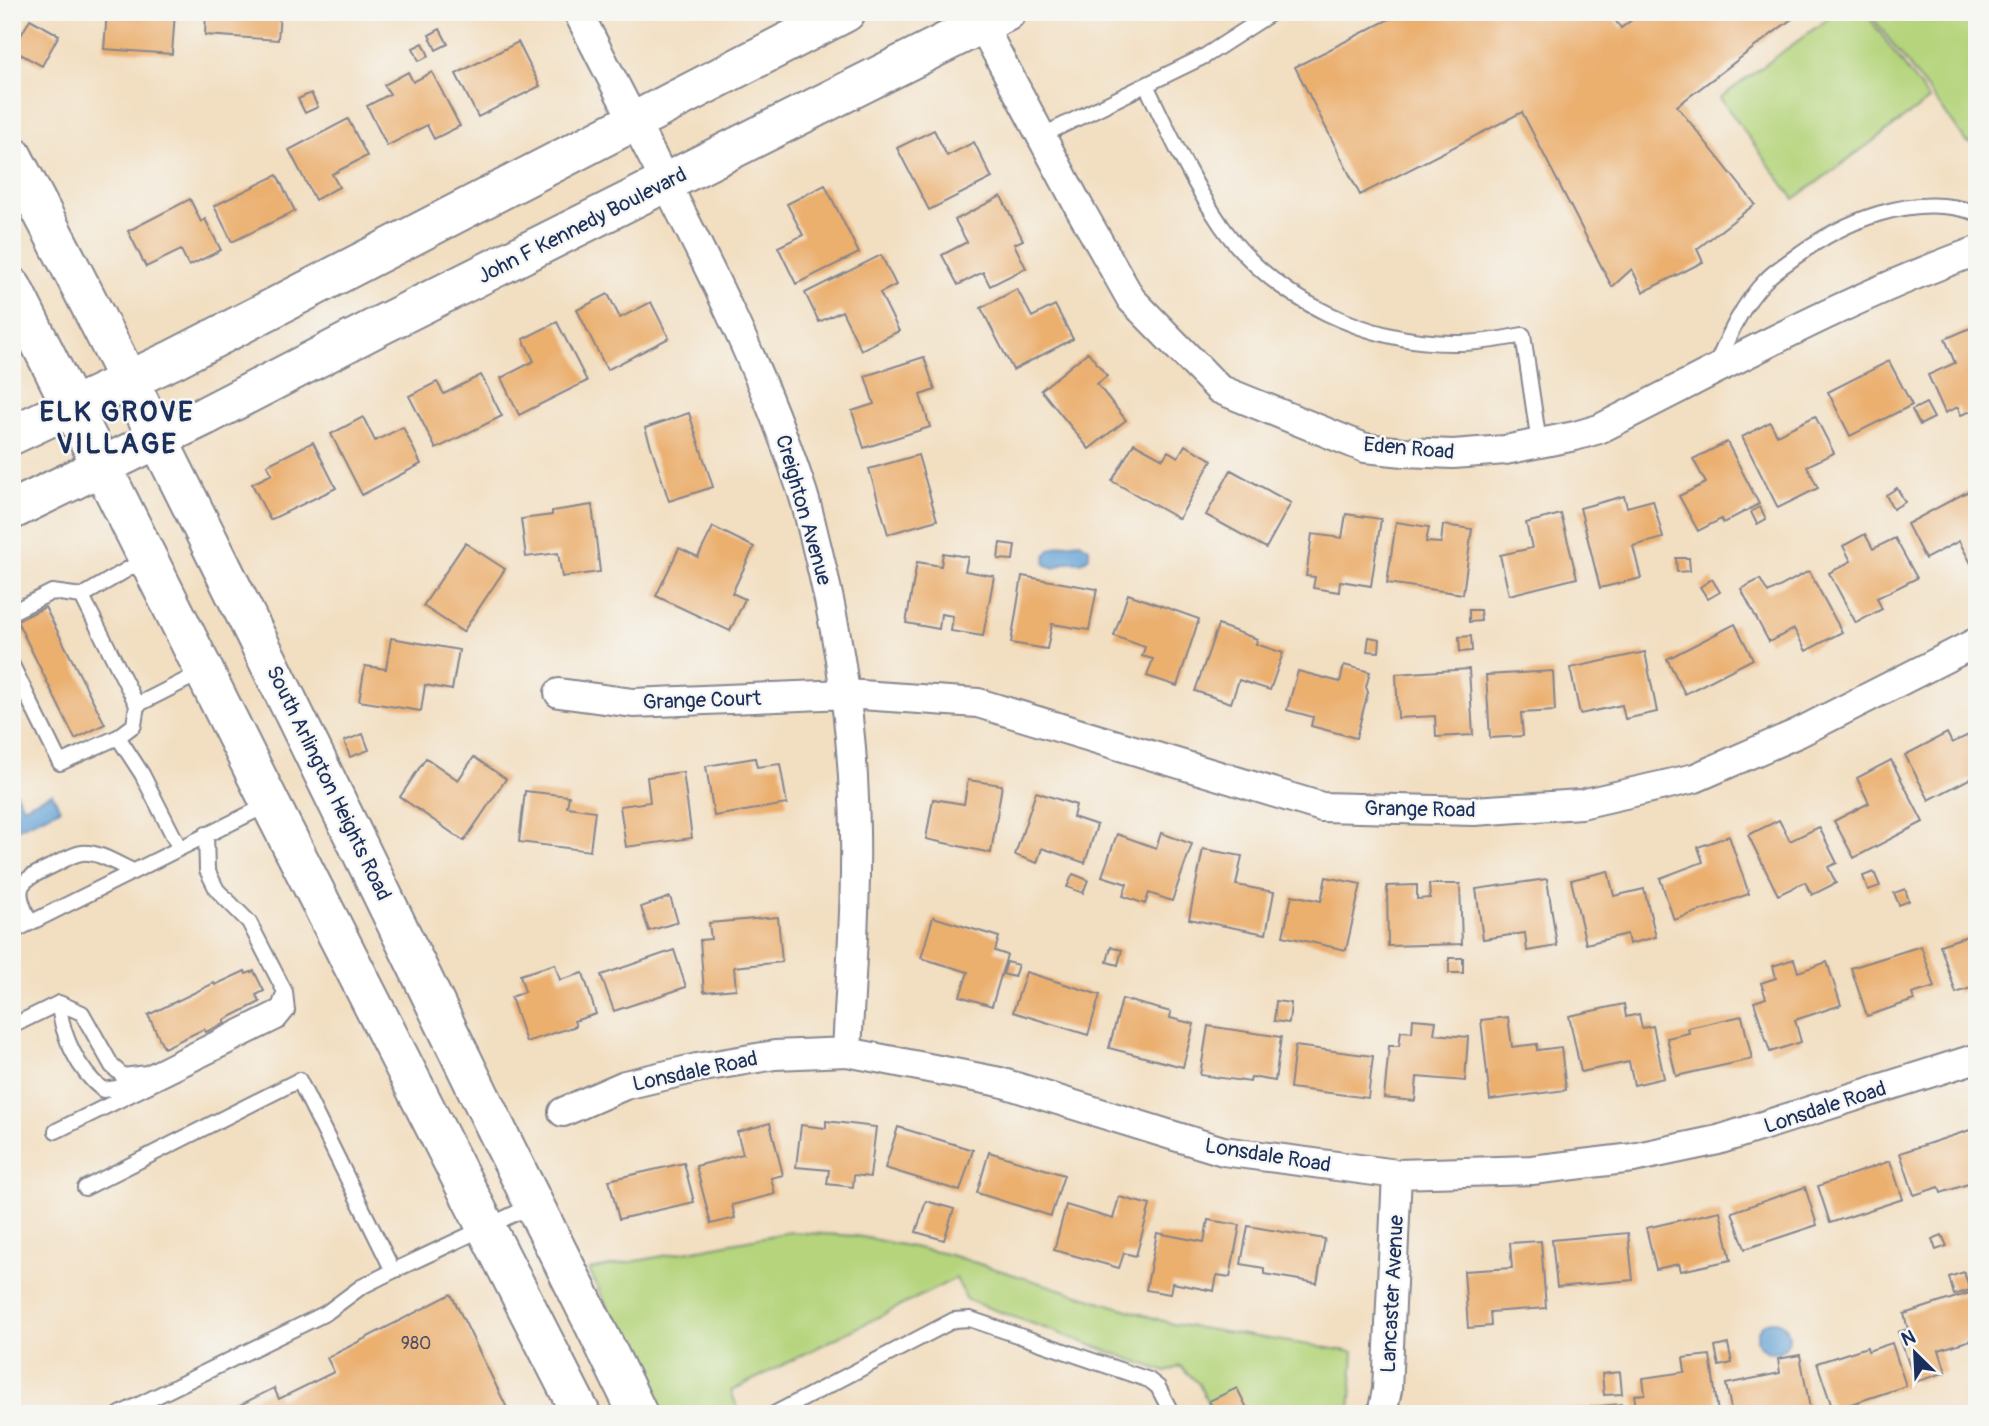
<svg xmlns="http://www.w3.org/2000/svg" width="1989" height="1426" viewBox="0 0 1989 1426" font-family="Pangolin,sans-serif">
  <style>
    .green { fill: #b5d47c; stroke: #68826d; stroke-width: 2 }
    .water { fill: #62a1d4; stroke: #3e6899; stroke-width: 2 }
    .building { fill: #ebaf6e }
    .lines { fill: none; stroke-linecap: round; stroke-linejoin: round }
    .lane-casing { stroke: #86868f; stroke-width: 18 }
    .street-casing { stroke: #86868f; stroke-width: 32 }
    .secondary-casing { stroke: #86868f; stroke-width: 42 }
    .lane { stroke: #fff; stroke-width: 14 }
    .street { stroke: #fff; stroke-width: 28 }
    .secondary { stroke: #fff; stroke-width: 38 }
    .labels { text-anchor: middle; stroke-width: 5; stroke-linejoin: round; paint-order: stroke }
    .number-label { font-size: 18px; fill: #4f4f62 }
    .street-label { font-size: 21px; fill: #1b2f5e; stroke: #f6f6f2 }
    .district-label { font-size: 28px; font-weight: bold; letter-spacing: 2px; fill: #1b2f5e; stroke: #f6f6f2 }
  </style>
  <rect width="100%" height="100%" fill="#f6f6f2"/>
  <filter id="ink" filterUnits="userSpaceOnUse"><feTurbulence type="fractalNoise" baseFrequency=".0143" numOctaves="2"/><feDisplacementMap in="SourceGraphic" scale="14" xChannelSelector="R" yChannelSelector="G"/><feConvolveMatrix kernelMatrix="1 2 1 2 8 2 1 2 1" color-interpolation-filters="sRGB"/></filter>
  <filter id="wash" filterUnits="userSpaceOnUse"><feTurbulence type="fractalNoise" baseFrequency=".00686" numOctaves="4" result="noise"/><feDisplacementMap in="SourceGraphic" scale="28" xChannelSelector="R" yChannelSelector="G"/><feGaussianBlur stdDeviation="1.57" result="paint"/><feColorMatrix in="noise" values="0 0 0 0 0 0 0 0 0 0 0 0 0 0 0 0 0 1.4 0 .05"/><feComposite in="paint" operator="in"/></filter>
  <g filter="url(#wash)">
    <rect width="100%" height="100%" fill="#f2dec0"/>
    <path class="green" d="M1837,12H1865L1929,100L1794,199L1720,98Z
      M1871,12H1964L1977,29V146L1967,142L1873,18Z
      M790,1232L857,1236L947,1254L1173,1324L1354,1352L1350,1414H1213L1199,1384L1180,1366L1166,1372L967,1300L956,1278L731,1391L739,1412L735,1414H660L589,1270Z"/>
    <path class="water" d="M1080,542L1089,548V557C1081,566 1074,559 1065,563C1062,564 1059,566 1055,568L1046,565C1041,545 1065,544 1080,542Z
      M12,785L23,807L52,793L60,809L12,831Z
      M1757 1337a16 16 0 1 1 32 0a16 16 0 1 1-32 0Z"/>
    <g id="blocks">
      <path class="building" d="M107,12H175L172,54L104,49Z
        M206,12H280L278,40L205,35Z
        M1403,12H1609L1621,28L1642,12H1801L1677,106L1755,204L1697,249L1703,262L1643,292L1632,269L1612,287L1522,112L1360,195L1295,67Z
        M30,19L59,35L42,66L13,50Z
        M440,29L448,44L436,50L429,35Z
        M518,42L540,86L478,117L456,74Z
        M423,43L429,56L419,61L413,48Z
        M408,72L413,82L432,72L460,126L434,139L427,125L387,146L367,106L390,94L384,85Z
        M311,93L318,107L305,113L298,99Z
        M348,119L367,156L332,174L339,187L315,200L289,150Z
        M934,130L947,156L974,142L992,178L929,210L897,148Z
        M277,175L295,211L232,242L214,206Z
        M825,185L859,253L796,284L778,247L803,235L787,204Z
        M1001,196L1023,240L1014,244L1026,268L990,286L983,272L958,285L942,255L967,242L955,220Z
        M190,199L201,222L205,219L221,250L189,266L181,250L146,267L128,231Z
        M881,255L896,285L880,293L899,331L861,350L842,311L819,322L805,293Z
        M1017,289L1032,317L1055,305L1073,339L1013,370L981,308Z
        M608,294L620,318L651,302L669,338L607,370L577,310Z
        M557,322L587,381L519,415L501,378L534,361L523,339Z
        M1977,325V409L1961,415L1958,407L1945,413L1928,375L1955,363L1945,339Z
        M1088,352L1107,376L1097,384L1126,420L1089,449L1041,390Z
        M924,357L935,390L920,395L930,427L864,448L852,411L874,404L865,376Z
        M1889,361L1912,405L1850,436L1828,392Z
        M481,375L502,416L436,449L409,396L437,382L444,394Z
        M1926,403L1934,418L1920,425L1912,410Z
        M689,413L713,487L669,501L645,428Z
        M1815,416L1834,453L1807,466L1818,488L1778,508L1742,437L1770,422L1777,435Z
        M363,417L375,441L403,427L421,464L362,495L331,434Z
        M313,442L336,488L270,520L252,484L272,474L267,465Z
        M1727,442L1759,504L1723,523L1721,519L1698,531L1679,496L1706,483L1693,459Z
        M1134,443L1163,459L1168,451L1178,457L1185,445L1212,460L1179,519L1112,481Z
        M918,455L937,520L888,534L869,469Z
        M1231,470L1291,503L1266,548L1206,515Z
        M1976,487L1977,565L1973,567L1959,541L1925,559L1907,524Z
        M1897,488L1905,502L1893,509L1886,495Z
        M1624,496L1627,507L1653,500L1663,538L1633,546L1641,578L1600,588L1580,508Z
        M592,505L600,572L562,577L558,553L526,557L521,519L552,515V511Z
        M1760,507L1766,519L1757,524L1751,512Z
        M1346,514L1381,519L1371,586L1340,581L1339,592L1313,588L1315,577L1306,576L1312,534L1342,538Z
        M1561,514L1577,578L1509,595L1500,555L1532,548L1526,523Z
        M1396,522L1429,527L1426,542L1441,543L1443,525L1472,529L1463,594L1387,583Z
        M713,527L754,547L732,593L745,599L730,631L656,596L679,548L698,557Z
        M1865,534L1873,549L1895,538L1917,578L1877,598L1882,609L1856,623L1829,573L1851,561L1843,546Z
        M465,543L505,569L463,632L423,606Z
        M1000,543L1015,545L1013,560L998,559Z
        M943,553L968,557L965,571L994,576L983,636L951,631L953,616L941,614L939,629L906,623L917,562L941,566Z
        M1676,558H1689L1690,571L1677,572Z
        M1809,571L1842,632L1806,651L1794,629L1769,642L1741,589L1760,579L1768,593Z
        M1022,576L1097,589L1089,630L1052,624L1047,649L1011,643Z
        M1712,579L1720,592L1708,599L1700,587Z
        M1128,594L1199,619L1177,686L1147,676L1153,659L1142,656L1145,647L1114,636Z
        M45,607L105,724L75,739L17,621Z
        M1469,610H1480L1481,621L1469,622Z
        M1735,624L1753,659L1685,694L1667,659Z
        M1218,625L1257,639L1256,644L1283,653L1270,690L1239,680L1231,703L1195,691Z
        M1471,636L1472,651L1460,652L1459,637Z
        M1369,637L1380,639L1379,652L1367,651Z
        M391,638L459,650L452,690L425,685L421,711L359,701L365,666L386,669Z
        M1645,652L1657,712L1625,719L1622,705L1580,714L1570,668Z
        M1344,665L1370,672L1366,687L1368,692L1356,738L1311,726L1313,717L1287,710L1298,671L1340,682Z
        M1469,669L1473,735L1436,737L1435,716L1398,718L1396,674Z
        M1553,671L1555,711L1521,713L1523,736L1490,738L1486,675Z
        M1977,731V775L1929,800L1905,755L1947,733L1952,743Z
        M363,734L369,750L350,757L344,741Z
        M474,757L506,779L464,841L400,797L426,758L458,780Z
        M755,758L757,767L780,764L787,804L714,816L706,766Z
        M1891,760L1923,822L1854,858L1834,821L1869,803L1857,778Z
        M683,772L692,838L626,847L620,806L650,802L647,777Z
        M968,780L1002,785L991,853L926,839L933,799L964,804Z
        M525,791L569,796L567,807L595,811L590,851L519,842Z
        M1036,792L1076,805L1073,817L1097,825L1085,863L1042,848L1037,863L1015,855Z
        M1779,820L1790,841L1819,827L1837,863L1828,867L1836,883L1812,895L1805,882L1778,895L1748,835Z
        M1161,833L1192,844L1172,901L1149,893L1145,904L1123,896L1127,884L1102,876L1117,834L1156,848Z
        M1729,836L1749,894L1674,920L1660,878L1703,862L1698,847Z
        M1203,849L1242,856L1236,885L1274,892L1266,934L1189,919Z
        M1608,871L1614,896L1644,889L1656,937L1629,944L1627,934L1586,944L1571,880Z
        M1874,872L1880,886L1868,890L1863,876Z
        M1073,874L1088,880L1083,893L1067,887Z
        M1326,877L1361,884L1346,950L1283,936L1292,895L1321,901Z
        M1547,879L1557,946L1527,951L1525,933L1483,939L1476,889Z
        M1429,884H1460L1462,944L1388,946L1387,886L1417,885V899L1430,898Z
        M1905,889L1909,901L1899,905L1894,893Z
        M670,897L678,922L649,931L641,907Z
        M778,917L782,962L734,967L736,989L704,992L700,940L711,939L709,923Z
        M933,917L999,937L995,951L1007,955L992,1006L960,996L968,972L921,958Z
        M1977,933V986L1956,993L1940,945Z
        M1921,946L1935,987L1912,994L1914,1000L1867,1016L1851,968Z
        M1111,947L1122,950L1118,965L1107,962Z
        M674,950L686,987L614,1011L601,975Z
        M1449,958H1463V973H1449Z
        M1794,959L1798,972L1827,962L1841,1005L1795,1020L1801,1042L1770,1052L1754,1002L1766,998L1761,983L1776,978L1773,966Z
        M1007,962L1018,965L1014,977L1003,974Z
        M555,964L560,980L583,973L596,1014L574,1021L576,1026L526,1042L511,997L525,992L520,975Z
        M245,971L246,974L254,971L264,991L256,995L260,1002L224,1020L225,1023L206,1032L204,1029L164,1048L148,1015L214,983L215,985Z
        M1026,972L1100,995L1088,1035L1013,1012Z
        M1122,999L1171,1012L1170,1018L1194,1024L1183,1067L1109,1048Z
        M1276,1001L1291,1003L1289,1023L1274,1021Z
        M1624,1004L1626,1017L1639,1014L1642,1028L1653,1026L1664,1078L1634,1085L1629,1062L1581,1072L1569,1016Z
        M1742,1016L1752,1059L1676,1076L1667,1038L1689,1033L1688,1028Z
        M1508,1017L1512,1047L1537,1044V1050L1561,1047L1566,1090L1490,1100L1481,1020Z
        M1413,1019L1436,1021L1434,1034L1468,1037L1465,1081L1417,1077L1415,1101L1384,1098L1389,1046H1399L1401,1031L1412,1032Z
        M1208,1026L1281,1037L1275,1081L1251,1077L1250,1082L1200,1075Z
        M1295,1046L1373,1056L1368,1098L1290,1088Z
        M826,1121L876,1127L870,1177L854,1175L853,1187L827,1184L829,1170L796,1167L801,1125L826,1128Z
        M770,1123L783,1175L771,1178L775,1194L732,1205L735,1218L711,1224L696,1166L743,1154L737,1132Z
        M898,1127L973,1150L960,1191L885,1168Z
        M1973,1129L1977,1140V1181L1941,1193L1939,1187L1914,1195L1900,1153Z
        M989,1152L1064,1175L1051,1216L977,1193Z
        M1890,1161L1903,1199L1830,1223L1818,1186Z
        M684,1163L694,1202L619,1219L609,1180Z
        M1805,1187L1817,1225L1745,1249L1732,1212Z
        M1119,1197L1150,1205L1136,1256L1124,1253L1119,1268L1054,1250L1066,1205L1113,1219Z
        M926,1201L954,1209L944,1240L916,1232Z
        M1720,1211L1731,1260L1681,1271L1679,1264L1656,1269L1646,1228Z
        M1208,1220L1240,1225L1230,1277L1217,1275L1214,1291L1172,1283L1170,1294L1146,1290L1157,1233L1204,1242Z
        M1248,1226L1325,1239L1317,1283L1264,1274V1268L1241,1264Z
        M1628,1233L1633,1280L1557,1287L1552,1240Z
        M1942,1235L1947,1246L1936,1250L1932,1239Z
        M1541,1241L1546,1308L1490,1312L1491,1326L1468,1328L1464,1271L1512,1268L1510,1243Z
        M1964,1272L1970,1290L1954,1295L1949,1277Z
        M1969,1293L1977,1316V1338L1939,1350L1946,1372L1915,1382L1898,1332L1908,1329L1904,1314Z
        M451,1294L510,1414H232L230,1410L274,1388L279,1399L334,1372L327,1358Z
        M1892,1343L1906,1386L1833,1410L1817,1363L1867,1347L1868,1351Z
        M1728,1344L1732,1363L1719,1366L1715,1347Z
        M1710,1355L1718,1413L1637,1414L1634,1395L1645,1394L1643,1378L1685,1372L1683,1358Z
        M1800,1355L1811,1414H1732L1726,1384L1780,1373L1778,1359Z
        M1620,1372L1622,1394L1604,1395L1602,1374Z
        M1237,1388L1250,1414H1215L1209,1401Z
        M1621,1404L1622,1414H1546L1545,1411Z"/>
    </g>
  </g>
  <g filter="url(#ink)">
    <use href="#blocks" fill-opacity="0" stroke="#86868f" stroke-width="2"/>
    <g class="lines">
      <g class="lane-casing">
        <path id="lane" d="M1146,85C1169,133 1192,182 1221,225C1273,300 1370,345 1460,343C1481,343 1502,339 1523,335L1539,443
          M1041,136L1205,56L1273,12
          M1715,368C1728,337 1742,304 1766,280C1773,272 1783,266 1791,260C1842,221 1913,191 1977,213
          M12,612L52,592L82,596L147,558
          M12,665L60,763L118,737L134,725L137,705L82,596
          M137,705L204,671
          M118,737L142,774L179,847
          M30,923C14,886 16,883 52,866C60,862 73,854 82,853C98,851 119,865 133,871
          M12,932L269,804
          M59,1003L82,1013L112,1066L123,1076L147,1073L279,1007L285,992
          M59,1003C61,1034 78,1071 103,1090L117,1088L138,1078
          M12,1026L59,1003
          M56,1131L278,1022L287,1011L285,992L249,922L217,890L207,870L206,834
          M85,1188L299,1080L393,1271
          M120,1414L326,1313L361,1287L393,1271L533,1205
          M774,1414L954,1320L970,1319L1149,1380L1158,1387L1172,1414"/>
      </g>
      <g class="street-casing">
        <path id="street" d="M578,12C656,168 745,320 800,485C807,504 811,524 816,544C837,627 851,713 854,799C858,883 851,968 847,1052
          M975,12L1079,207L1131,299L1219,389L1365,448L1404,452L1453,454L1505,450L1575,436L1599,429C1723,367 1846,298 1977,251
          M559,693L633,703L846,694L978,703L1322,807L1474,811L1581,804L1695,778L1798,733L1977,642
          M563,1112L625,1085L697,1068L775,1055L847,1052L1000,1082L1223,1151L1397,1174L1532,1170L1633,1158L1718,1140L1977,1058
          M1382,1414L1387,1390L1397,1174"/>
      </g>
      <g class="secondary-casing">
        <path id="secondary" d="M12,155C177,468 329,786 484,1104C535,1208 588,1310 638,1414
          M12,287L270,803L581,1414
          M12,435L174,359L846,12
          M12,510L205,416L379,326L1006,12"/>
      </g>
      <use href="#lane" class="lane"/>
      <use href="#street" class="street"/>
      <use href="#secondary" class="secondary"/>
    </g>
  </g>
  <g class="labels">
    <g class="number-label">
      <text x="416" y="1349">980</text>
    </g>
    <g class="street-label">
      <text transform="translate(582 225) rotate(-27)" y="7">John F Kennedy Boulevard</text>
      <text transform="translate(1409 448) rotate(5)" y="7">Eden Road</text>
      <text transform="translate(804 510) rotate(74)" y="7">Creighton Avenue</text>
      <text transform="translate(702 700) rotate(-2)" y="7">Grange Court</text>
      <text transform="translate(329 783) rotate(64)" y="7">South Arlington Heights Road</text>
      <text transform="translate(1420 809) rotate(1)" y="7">Grange Road</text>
      <text transform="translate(695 1071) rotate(-12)" y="7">Lonsdale Road</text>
      <text transform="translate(1825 1107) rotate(-18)" y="7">Lonsdale Road</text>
      <text transform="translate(1268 1155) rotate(9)" y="7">Lonsdale Road</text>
      <text transform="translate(1392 1294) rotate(-87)" y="7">Lancaster Avenue</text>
    </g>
    <g class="district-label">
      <text x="117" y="421">ELK GROVE<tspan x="117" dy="32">VILLAGE</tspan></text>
    </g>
  </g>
  <rect width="1989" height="1426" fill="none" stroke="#f6f6f2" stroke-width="42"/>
  <g transform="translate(1915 1353) rotate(336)" stroke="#f6f6f2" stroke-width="5" paint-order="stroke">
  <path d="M0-5L12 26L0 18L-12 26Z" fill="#1b2f5e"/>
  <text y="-10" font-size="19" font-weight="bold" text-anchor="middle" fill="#1b2f5e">N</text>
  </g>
</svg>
